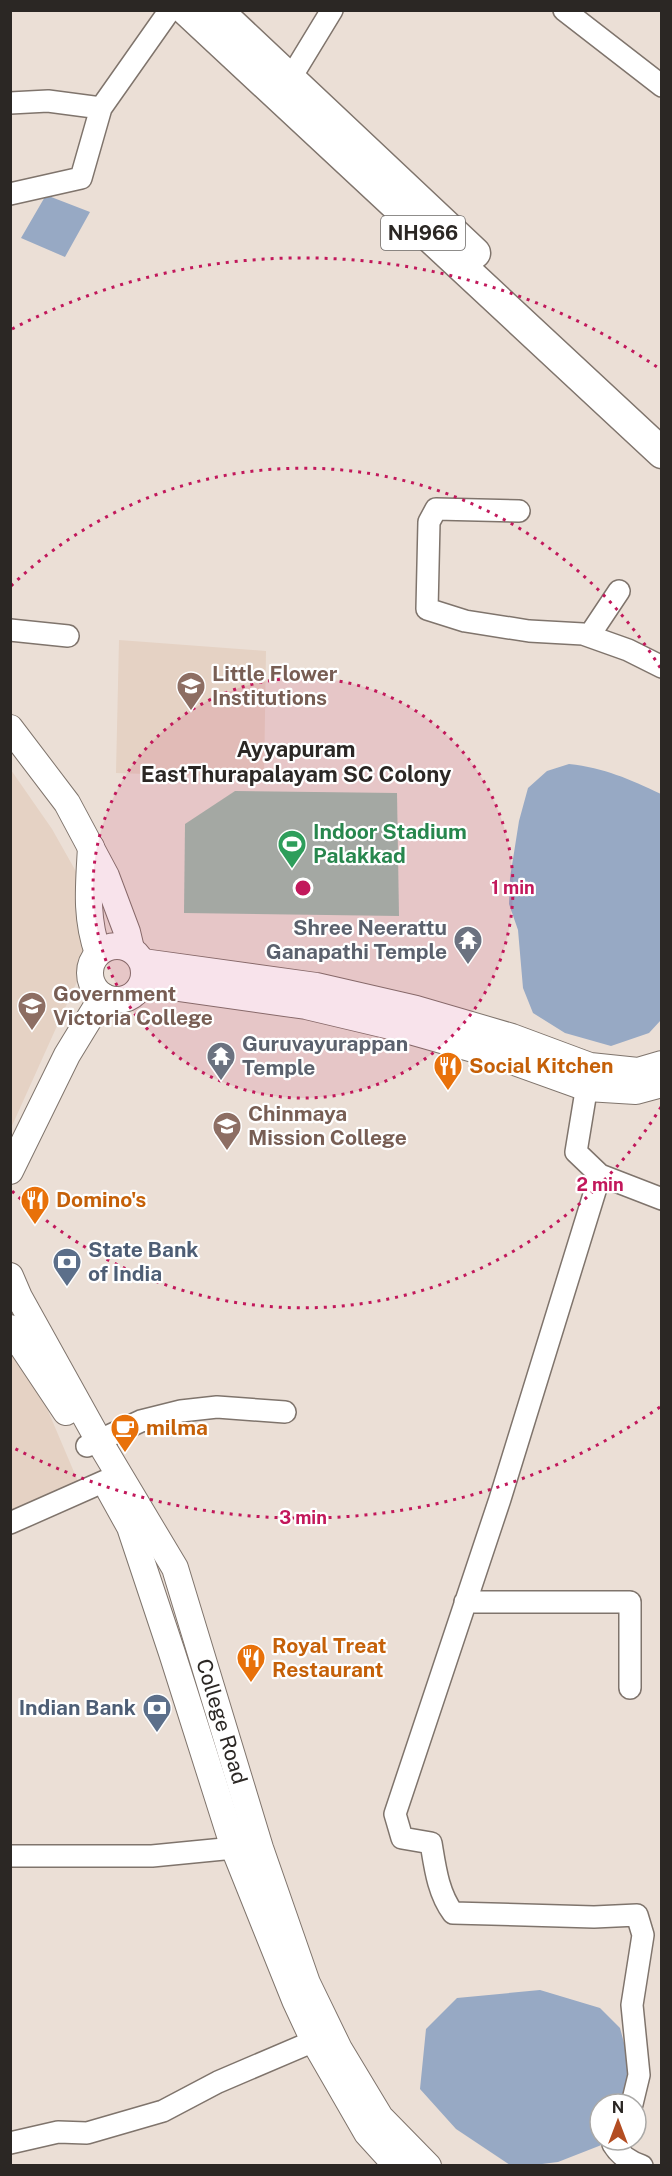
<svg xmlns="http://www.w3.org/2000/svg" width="672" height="2176" viewBox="0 0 672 2176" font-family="'Public Sans',sans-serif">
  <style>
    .built { fill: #e5d2c4 }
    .green { fill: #a0bcae }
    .water { fill: #97a9c4 }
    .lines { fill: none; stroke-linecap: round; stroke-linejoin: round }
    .minor-casing { stroke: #7f746c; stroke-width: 24 }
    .major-casing { stroke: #7f746c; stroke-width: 28 }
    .highway-casing { stroke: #7f746c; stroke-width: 33 }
    .minor { stroke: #fff; stroke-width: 21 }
    .major { stroke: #fff; stroke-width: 26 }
    .highway { stroke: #fff; stroke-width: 30 }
    .ring { fill: none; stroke: #c2185b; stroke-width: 3; stroke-dasharray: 3 6 }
    .labels { text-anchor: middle; stroke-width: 4.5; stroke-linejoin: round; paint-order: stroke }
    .shield { fill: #fff; stroke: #6b6866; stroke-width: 1.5 }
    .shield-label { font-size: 20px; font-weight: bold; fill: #2b2724 }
    .education-label { font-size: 21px; font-weight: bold; fill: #785e54; stroke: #fff; text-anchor: start }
    .leisure-label { font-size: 21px; font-weight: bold; fill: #27864d; stroke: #fff; text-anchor: start }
    .worship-label { font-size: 21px; font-weight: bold; fill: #5b616d; stroke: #fff; text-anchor: end }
    .food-label { font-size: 21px; font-weight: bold; fill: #c56008; stroke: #fff; text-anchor: start }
    .service-label { font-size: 21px; font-weight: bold; fill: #4e5e75; stroke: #fff; text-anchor: start }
    .street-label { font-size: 21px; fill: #2b2724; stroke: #fff }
    .neighbourhood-label { font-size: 22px; font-weight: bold; fill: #2b2724; stroke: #fff }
    .centre { fill: #c2185b; stroke: #fff; stroke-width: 3 }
    .ring-label { font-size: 18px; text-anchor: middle; font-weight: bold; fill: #c2185b; stroke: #fff; stroke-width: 4.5; stroke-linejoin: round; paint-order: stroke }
  </style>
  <rect width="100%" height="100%" fill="#ebdfd6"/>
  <path class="built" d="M119,640L266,651L264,778L116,773Z
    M11,770L52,829L87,891L98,935L11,1128Z
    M10,1335L40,1392L80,1486L10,1513Z"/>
  <path class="green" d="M235,791L397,793L399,916L184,913L185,824Z"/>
  <path class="water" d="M46,195L90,212L65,257L21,238Z
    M569,764C605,768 629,779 661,794V1020L649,1033L611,1046L565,1033L533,1013L523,988L518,930L509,904L510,878L519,821L528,788L547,771Z
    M540,1990L600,2008L620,2028L631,2069L622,2104H600V2140H605L604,2144L558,2162L534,2165H510L456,2129L420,2089L426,2029L457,1998Z"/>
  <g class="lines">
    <g class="minor-casing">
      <path id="minor" d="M564,10L662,86
        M290,79L332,10
        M10,103L48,101L101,108L170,10
        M10,194L81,178L101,108
        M519,511L436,509L429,522L427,609L465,621L529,631L583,634L628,650L662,667
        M10,630L68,636
        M589,636L619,591
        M589,1073L576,1152L600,1175L662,1199
        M600,1175L500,1499L395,1814L402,1838L431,1843C435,1867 438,1893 453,1913L594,1917L637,1915L643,1935L632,2005L639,2075L632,2104
        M87,1446L141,1421L181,1411L217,1407L285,1412
        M10,1523L105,1481
        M465,1602H630V1688
        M10,1856H152L234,1848
        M614,2140L613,2144C619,2154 630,2162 642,2166
        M10,2143L58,2132L87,2133L163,2111L218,2082L314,2041"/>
    </g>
    <g class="major-casing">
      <g id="major">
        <path d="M10,728L67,803L106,876L127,932L131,949"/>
        <path d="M91,847C89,884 85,917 98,953"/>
        <circle cx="117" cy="973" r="27"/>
        <path d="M143,962L316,986L416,1009L512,1037L590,1066L638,1071L662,1064"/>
        <path d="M143,983L306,1006L403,1029L498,1056L587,1088L636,1091L662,1084"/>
        <path d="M10,1171L67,1055L103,996"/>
        <path id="s1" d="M10,1276L19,1297L99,1441L175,1568L260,1848L307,1983L339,2049L380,2117L428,2166"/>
        <path d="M10,1328L66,1412"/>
        <path d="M110,1491L130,1527L172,1653L234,1848L295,2000L314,2041L367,2133L397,2166"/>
      </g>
    </g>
    <g class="highway-casing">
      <path id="highway" d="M186,10L662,453
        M217,10L475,253"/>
    </g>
    <use href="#minor" class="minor"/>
    <use href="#major" class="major"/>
    <use href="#highway" class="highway"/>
  </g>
  <circle cx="303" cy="888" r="210" fill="#c2185b" fill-opacity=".12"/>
  <g class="ring">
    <circle cx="303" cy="888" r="210"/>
    <path d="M661 1107A420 420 0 0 1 11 1190M11 586A420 420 0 0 1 661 669"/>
    <path d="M660 1407A630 630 0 0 1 12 1447M12 329A630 630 0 0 1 660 369"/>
  </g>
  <defs>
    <g id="university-pin" transform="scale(1.5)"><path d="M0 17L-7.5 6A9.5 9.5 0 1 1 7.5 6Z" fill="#8d6e63" stroke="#fff"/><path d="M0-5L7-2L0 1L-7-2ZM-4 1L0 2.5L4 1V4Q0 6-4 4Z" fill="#fff"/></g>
    <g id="stadium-pin" transform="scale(1.5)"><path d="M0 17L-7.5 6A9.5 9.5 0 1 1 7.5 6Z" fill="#2e9e5b" stroke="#fff"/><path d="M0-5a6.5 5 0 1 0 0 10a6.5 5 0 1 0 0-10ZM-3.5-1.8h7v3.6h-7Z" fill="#fff"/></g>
    <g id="temple-pin" transform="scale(1.5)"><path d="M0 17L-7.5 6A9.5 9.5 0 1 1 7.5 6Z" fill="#6b7280" stroke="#fff"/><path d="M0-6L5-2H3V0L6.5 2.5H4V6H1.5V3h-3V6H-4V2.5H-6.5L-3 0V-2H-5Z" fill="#fff"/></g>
    <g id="restaurant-pin" transform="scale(1.5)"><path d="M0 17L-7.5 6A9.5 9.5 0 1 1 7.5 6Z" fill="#e8710a" stroke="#fff"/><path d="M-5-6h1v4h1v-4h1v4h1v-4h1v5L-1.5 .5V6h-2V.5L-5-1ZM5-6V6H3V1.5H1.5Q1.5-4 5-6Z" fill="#fff"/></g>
    <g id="bank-pin" transform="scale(1.5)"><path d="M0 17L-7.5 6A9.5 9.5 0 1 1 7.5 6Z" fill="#5c6f8a" stroke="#fff"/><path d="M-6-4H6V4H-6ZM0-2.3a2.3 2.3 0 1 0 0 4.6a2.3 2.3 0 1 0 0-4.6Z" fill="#fff"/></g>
    <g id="cafe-pin" transform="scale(1.5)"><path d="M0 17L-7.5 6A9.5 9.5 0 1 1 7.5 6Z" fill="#e8710a" stroke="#fff"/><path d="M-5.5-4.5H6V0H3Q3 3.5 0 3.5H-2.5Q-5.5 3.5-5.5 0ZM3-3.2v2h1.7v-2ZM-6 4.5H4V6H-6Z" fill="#fff"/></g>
  </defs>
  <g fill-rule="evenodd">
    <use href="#university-pin" x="191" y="686"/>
    <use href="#stadium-pin" x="292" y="844"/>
    <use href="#temple-pin" x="468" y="940"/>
    <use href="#university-pin" x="32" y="1006"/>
    <use href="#temple-pin" x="221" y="1056"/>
    <use href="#restaurant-pin" x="448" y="1066"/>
    <use href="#university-pin" x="227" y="1126"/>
    <use href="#restaurant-pin" x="35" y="1200"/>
    <use href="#bank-pin" x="67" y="1262"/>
    <use href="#cafe-pin" x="125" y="1428"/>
    <use href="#restaurant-pin" x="251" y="1658"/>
    <use href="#bank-pin" x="157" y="1708"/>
  </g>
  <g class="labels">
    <rect class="shield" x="381" y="216" width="84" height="34" rx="4.5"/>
    <g class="shield-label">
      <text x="423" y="240">NH966</text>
    </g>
    <g class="education-label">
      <text x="212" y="681">Little Flower<tspan x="212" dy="24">Institutions</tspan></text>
      <text x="53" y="1001">Government<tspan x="53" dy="24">Victoria College</tspan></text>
      <text x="248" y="1121">Chinmaya<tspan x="248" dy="24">Mission College</tspan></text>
    </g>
    <g class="leisure-label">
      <text x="313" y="839">Indoor Stadium<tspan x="313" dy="24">Palakkad</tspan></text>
    </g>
    <g class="worship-label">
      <text x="447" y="935">Shree Neerattu<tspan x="447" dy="24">Ganapathi Temple</tspan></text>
      <text x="242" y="1051" text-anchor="start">Guruvayurappan<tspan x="242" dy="24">Temple</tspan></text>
    </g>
    <g class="food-label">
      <text x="469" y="1073">Social Kitchen</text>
      <text x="56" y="1207">Domino's</text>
      <text x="146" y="1435">milma</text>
      <text x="272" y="1653">Royal Treat<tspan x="272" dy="24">Restaurant</tspan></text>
    </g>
    <g class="service-label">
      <text x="88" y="1257">State Bank<tspan x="88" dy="24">of India</tspan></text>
      <text x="136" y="1715" text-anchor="end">Indian Bank</text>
    </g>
    <g class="street-label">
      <text dy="7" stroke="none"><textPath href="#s1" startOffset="496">College Road</textPath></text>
    </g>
    <g class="neighbourhood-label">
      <text x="296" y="757">Ayyapuram<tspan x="296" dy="25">EastThurapalayam SC Colony</tspan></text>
    </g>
  </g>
  <circle cx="303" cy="888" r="9" class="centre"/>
  <g class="ring-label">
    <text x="513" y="894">1 min</text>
    <text x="600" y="1191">2 min</text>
    <text x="303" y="1524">3 min</text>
  </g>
  <rect width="672" height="2176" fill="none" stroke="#2b2724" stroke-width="24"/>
  <g transform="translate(618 2122)"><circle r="28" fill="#ffffff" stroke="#aaa9a7" stroke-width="1.5"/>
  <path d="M0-4.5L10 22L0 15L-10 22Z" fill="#b34d22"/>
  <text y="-9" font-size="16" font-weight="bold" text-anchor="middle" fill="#2b2724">N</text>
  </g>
</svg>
